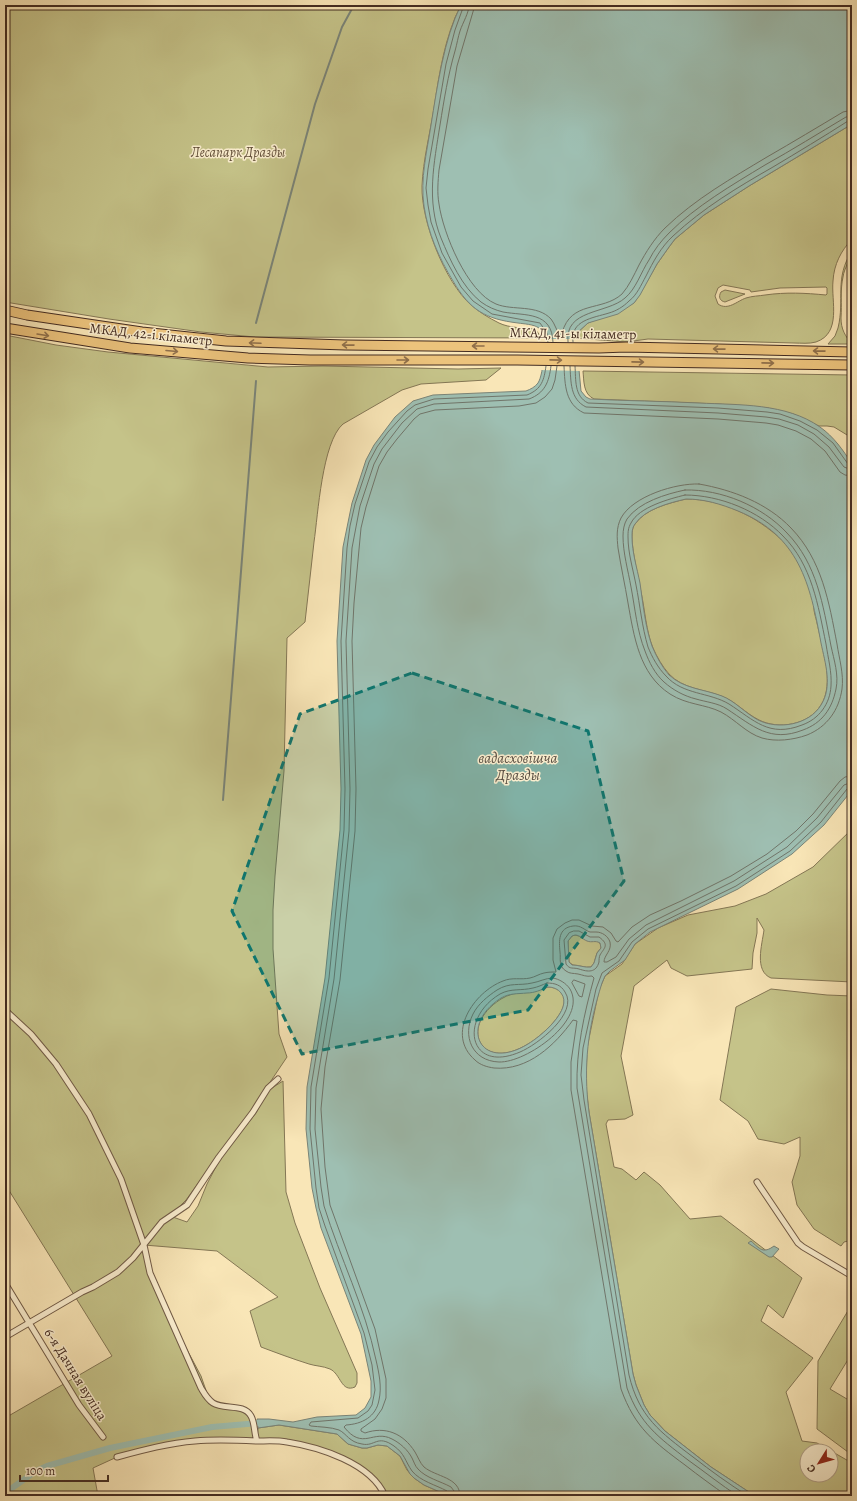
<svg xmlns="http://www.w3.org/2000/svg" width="857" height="1501" viewBox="0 0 857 1501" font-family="Alegreya,serif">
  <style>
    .green { fill: #c5c389; stroke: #847755; fill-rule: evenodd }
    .water { fill: #9ebfb2; stroke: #7a8478; fill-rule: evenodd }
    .pier { fill: #f9e6b7 }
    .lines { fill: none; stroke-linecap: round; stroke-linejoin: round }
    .shore { stroke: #70756a; stroke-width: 1 }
    .stream { stroke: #7a8478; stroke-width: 2 }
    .canal { stroke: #9ebfb2; stroke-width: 6 }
    .minor-casing { stroke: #705a46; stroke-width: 7 }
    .trunk-casing { stroke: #432b21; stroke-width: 11 }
    .minor { stroke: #fbefd0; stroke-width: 5 }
    .trunk { stroke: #ecc37c; stroke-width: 9 }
    .oneway { stroke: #8f6f4a }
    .marked { fill: #0f766e; fill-opacity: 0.2; stroke: #0f766e; stroke-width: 3; stroke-dasharray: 8 5; stroke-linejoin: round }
    .labels { text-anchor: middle; stroke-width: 3; stroke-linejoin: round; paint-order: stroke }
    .park-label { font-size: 14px; font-style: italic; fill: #64513b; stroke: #fbefd0 }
    .street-label { font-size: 14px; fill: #432b21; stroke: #fbefd0 }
    .water-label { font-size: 15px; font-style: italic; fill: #5a5045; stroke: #fbefd0 }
  </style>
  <rect width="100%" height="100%" fill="#f9e6b7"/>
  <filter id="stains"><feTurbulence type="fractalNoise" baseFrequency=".005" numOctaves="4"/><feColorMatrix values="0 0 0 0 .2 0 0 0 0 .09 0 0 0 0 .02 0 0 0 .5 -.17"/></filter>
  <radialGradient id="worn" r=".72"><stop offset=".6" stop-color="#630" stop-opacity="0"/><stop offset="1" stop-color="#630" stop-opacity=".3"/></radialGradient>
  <path class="green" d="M5,5H461C445,35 439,75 434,108C430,134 423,160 422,186C421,221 445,282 471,305C479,312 489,318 499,323C509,328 524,328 535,329L539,334V338L255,337L201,332L109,319L5,302Z
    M852,124V239C841,251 834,264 833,281C831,301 842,333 816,342C809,344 801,343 794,343L648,339L626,342L576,338L578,332L588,323L634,303L640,294L657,264L669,247L675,239L704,215L749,186ZM723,285L750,290L751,292L780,288L826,287L827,288V294L826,295C805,293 786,292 765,295C759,296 752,296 746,298C737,301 728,311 718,304L715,296L718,288Z
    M852,251C852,257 844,268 843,277C840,290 842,304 841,318C841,329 845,336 852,344H828L835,336L838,328C845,300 834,278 852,251Z
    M852,272V335L849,330L848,324L850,278Z
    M725,290L745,294L725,302C720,301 718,297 721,292Z
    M5,335L56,345L108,352L268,367L323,366L458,369L501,368L486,380L421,384L402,390L343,424C322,442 318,515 314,542C311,569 308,595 305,622L287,638L284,771L275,876L273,910V949L279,1034L287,1057L252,1109L186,1200L170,1216L187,1222L198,1206L207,1184L221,1157L256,1113L267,1091L283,1081L286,1192L295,1223L320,1288L357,1373V1383L355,1387C341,1393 341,1374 330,1369C323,1366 315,1366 309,1364C293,1359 277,1353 261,1347L250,1311L278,1297L217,1251L144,1245L161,1301L201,1376L209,1399L217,1404L247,1412L257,1440L258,1428L279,1425L337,1434L348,1444L362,1448H367L378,1445L387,1446L400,1456L407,1470L414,1478L424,1485L449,1496H385L375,1480L341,1458L286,1442L194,1441L117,1457L93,1468L98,1496H5V1418L112,1356L5,1184V1010L26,1029L5,1005Z
    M583,371L852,375V438L834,427L827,426H819L793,414L768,408L718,404L594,399C583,394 584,381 583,371Z
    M686,499C722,499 756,516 782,540L852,500C843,525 833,551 824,577C821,584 815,597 814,605C813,610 816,618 817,623C822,647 835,683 821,705C809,725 779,730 759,720C745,713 735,701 721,696C703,689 683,689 669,674C662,666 657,657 653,648C646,631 645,610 641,592C638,575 633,556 632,539C632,533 632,528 635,524C645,509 669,503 686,499Z
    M852,829V982L771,978C754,971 762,945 764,930L757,918V933L753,953L752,969L687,976L671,968L667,960L634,986L621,1056L633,1115L625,1119L608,1120L606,1124L614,1167L622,1169L636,1180L644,1172L660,1185L690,1219L721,1216L802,1278L783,1318L768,1305L761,1321L813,1358L786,1392L802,1441L817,1443L852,1463V1496H755L711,1467L665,1431L650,1415L644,1405L636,1385L633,1374L589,1112L586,1087L587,1048L599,990L605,976L622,964L635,944L658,928L688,915L735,906L766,894L813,867ZM807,1451H831V1475H807Z
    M575,935L598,941L601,945V948L597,953L594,963L591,967C585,968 579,965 573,965L569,962L568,941L572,936Z
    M548,987C554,987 560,990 563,995C571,1011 540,1037 528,1044C481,1073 457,1027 501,999C515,990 533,993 548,987Z
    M771,989L827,995L852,996V1240L844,1242L841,1246L814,1229L797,1205L792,1182L800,1156V1137L784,1144L758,1139L748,1121L720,1100L736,1007Z
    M852,1304V1360L849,1358L830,1389L852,1402V1455L817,1429L818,1361Z"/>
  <path class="water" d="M461,5H852V124L749,186L704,215L675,239L669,247L657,264L640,295L634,303L618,314L588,323L578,332L576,338L581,391L586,397L590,399C626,401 663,401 699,403C739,405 786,403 820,427C834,437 843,450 852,464V790L824,825L792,854L738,889L650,932L635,944L625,960L610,971L605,976L602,983C588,1027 583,1065 589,1112L633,1374L636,1385L644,1405L650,1415L665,1431L711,1467L755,1496H449L424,1485L414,1478L410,1474L400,1456L387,1446L378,1445L367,1448H362L348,1444L337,1434L279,1425L258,1428L257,1419H269L293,1422L317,1417L356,1415L365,1408L371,1397V1381L361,1334L321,1228L316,1208L312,1188L306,1129L307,1087L325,978L340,830L341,789L337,641L343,547L352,503L366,460L374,445L395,417L413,401L433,395L526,391C531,389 535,387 538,383C544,374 547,334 539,328C533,324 524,324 518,323C485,319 470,310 453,281C439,258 428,233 424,206C420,179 427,151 431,125C437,88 444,38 461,5ZM686,499C704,499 721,504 738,511C799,536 810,583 821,643C825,663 833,686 821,705C809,725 778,730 758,720C745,713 735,701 722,696C704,689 684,689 669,675C662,667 656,656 652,646C645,626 643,604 640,583C637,568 632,552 632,537C632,532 632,528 635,524C645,509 669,503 686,499ZM575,935C580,935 582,939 587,941C592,943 595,940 600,943L601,948L597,953L594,963L591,967C585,968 579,965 572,965L569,962L568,941L572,936ZM548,987C553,987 558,989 561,993C574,1009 540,1037 528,1044C481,1073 457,1026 501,998C510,993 517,994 527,993C534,993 541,990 548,987Z
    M751,1241C760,1249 763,1254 774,1246L779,1249L772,1257H769L748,1243Z"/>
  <path class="pier" d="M542,339H579L581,371L539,370Z"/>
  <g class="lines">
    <path class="shore" d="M464,5L455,30L446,64L428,169L426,188L428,205L431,222L442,253L461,287L473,301L492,314L540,323L547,333L548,342
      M469,5C469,13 463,22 460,31C458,37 457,44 455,51C448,75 444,100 440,125C434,163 426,201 441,238C450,260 462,287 481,302C488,307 495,310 503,312C525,316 552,311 553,342
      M475,5L457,66L439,170C438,181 437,193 439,204C443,233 467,292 496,304C513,311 537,304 551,319C555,324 556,330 560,335L562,333C571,300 602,312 622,294C629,286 634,275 639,265C646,252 654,239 665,228C695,199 732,178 767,157C793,142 818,127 843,112L852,110
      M568,342C564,309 607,314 625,298C636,289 641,272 649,260C654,250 661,241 669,233C696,206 732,185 765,165C792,150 819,133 846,117L852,116
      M573,342C570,320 593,318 609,313C616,311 623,307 629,301C637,295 641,285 646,276C653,262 661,247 673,236C703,208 738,187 773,167C798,152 823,137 848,121H852
      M564,366C565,385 565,404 584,413L718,419L766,423L778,425L796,431L811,439L825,451L840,472L845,475L852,476
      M570,366C571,382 570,399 586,407L718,413L766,417L779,419L798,425L814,434L829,447L844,467L852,470
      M575,366C576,380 574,396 588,403L718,408L767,412L780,414L800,421L817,430L833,443L848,464L852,465
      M699,484C733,490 767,503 791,528C822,560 829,602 837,644C839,658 844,674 842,689C839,710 827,727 807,735C793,740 776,742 762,738C746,733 736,720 721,712C705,704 687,705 670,694C639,674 634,636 628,603C625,585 621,567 618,548C617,538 616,528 621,518C633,496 676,483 699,484Z
      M685,490C721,489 762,506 787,533C817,564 823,605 831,646C834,660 839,675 836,689C832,709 822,723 803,730C770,743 753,726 727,709C718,703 706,702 696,699C684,696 673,690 664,682C655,674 649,662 645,651C637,631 635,608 631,587C628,570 623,553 623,536C623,530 624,524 627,519C639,502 666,494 685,490Z
      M685,495C720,495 759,511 783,536C812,565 818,605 826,644C828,658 832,672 831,686C830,704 819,719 802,725C769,738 754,720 729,704C709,692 683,695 666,676C658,668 652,657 648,647C642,627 640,605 636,585C633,569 628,553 628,537C628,532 628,528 631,523C639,507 669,499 685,495Z
      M574,931H579L590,937H599C610,945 604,948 600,955C599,957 599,960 599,962C596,973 588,972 579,969C573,967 570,970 566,964L564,940L569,933Z
      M553,978C559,979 566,983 570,989C588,1020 526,1063 499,1062C472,1061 462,1036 473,1014C478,1004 488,996 497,990C510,982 519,986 532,983C539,982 545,978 553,978Z
      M574,980L585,984L582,997L579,996L572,983Z
      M547,983C555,983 561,985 565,992C579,1013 537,1045 520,1052C469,1074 458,1019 500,994C511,988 521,991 533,988C538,987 542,985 547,983Z
      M449,1496L447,1491C436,1485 420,1481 412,1471C405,1461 405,1454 394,1446C377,1434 375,1447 362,1444C349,1442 347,1434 339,1430C331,1427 319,1427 311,1426L309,1425L311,1422L358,1418L368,1411L372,1405L375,1390L372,1365L364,1333L325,1226L319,1208L316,1188L310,1129L311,1087L329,978L344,830L345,789L341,641L347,548L350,526L355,504L369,462L377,447L388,432L407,411L415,405L434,399L527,395C542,389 544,380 546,366
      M454,1496V1491L451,1487C440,1481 426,1478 418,1469C415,1466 414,1462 412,1458C408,1450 400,1443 392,1439C373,1429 363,1451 344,1427L346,1425C362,1424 376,1417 379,1400C382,1387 379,1373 376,1360C365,1307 340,1258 324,1206L321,1187L315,1129L316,1088L334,979L349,831L350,789L346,641L352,548L360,506L374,464L382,449L402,423L417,409L434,404L529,399C545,393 549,382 551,366
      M460,1496C460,1477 436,1477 424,1467C420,1463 418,1457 415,1452C403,1433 385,1426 365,1433L361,1431V1429L375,1419L382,1409L386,1398V1379L375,1329L330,1205L325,1167L321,1109L325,1067L340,980L355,831L356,789L352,641L354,603L361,528L366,507L379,466L387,452L397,439L414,419L420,414L435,410L519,406L536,403L545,397L552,389L555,380L557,366
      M727,1496C713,1486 699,1476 685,1465C654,1442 635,1428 621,1389L571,1090V1062L577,1021L573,1020C555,1045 528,1071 494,1068C487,1067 480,1065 475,1060C445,1034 474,992 503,981C512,977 521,980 530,978C535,977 539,974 544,973C548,972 552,972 556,972L553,960V938L557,929L565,923L572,920H579L592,926L603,927L611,933L616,941L618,942L632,927L650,915L681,901L731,876L767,854L796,831L813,814L840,781L845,777L852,776
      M738,1496C721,1485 705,1472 688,1460C658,1437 640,1424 627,1388L577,1088C576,1050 584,1014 594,978L592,976C586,977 583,975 578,974C573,973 570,974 566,971C558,966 561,959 560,952C559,941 558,928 573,926C581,925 584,930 590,932C592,932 594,932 596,932C602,932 608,936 610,942C612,951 604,955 604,962H607L616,957L629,939L646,925L734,881L787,847L817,818L844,785L852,782
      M748,1496C729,1484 711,1471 693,1457C660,1432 639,1417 629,1375L584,1100L581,1075L583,1048L596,989L602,973L619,961L632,942L648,929L736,886L790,851L821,822L847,789L852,787"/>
    <path class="stream" d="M256,323L315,104L342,27L354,5
      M223,800L256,381"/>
    <path class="canal" d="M5,1493L36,1471L47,1466L110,1448L212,1427L258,1423"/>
    <g class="minor-casing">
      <path id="minor" d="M5,1010L31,1034L56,1064L89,1114L121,1179L144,1245L150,1273L201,1388C204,1393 207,1399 213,1403C224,1410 244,1403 251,1416C255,1423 254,1433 257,1441
        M757,1182L798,1243L803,1247L852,1276
        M5,1283L79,1405L103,1437
        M5,1337L82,1292L93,1287L118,1272L133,1258L162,1222L187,1205L219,1157L253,1112L268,1088L278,1079
        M117,1457C143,1450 169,1443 195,1441C216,1439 236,1440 256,1441C266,1441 277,1440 287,1442C319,1447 371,1463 385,1496"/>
    </g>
    <g class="trunk-casing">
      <path id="trunk" d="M5,310L27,315L142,332L226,341L345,345L599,348L626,347L852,352
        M5,328L130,348L248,358L310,360H517L852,365"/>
    </g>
    <use href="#minor" class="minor"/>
    <use href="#trunk" class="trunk"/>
  </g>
  <defs><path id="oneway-shaft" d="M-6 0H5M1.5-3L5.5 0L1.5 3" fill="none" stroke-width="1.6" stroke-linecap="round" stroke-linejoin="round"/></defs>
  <g class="oneway">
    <use href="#oneway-shaft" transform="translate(43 335) rotate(9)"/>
    <use href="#oneway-shaft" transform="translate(255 343) rotate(-178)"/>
    <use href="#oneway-shaft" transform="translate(348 345) rotate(-179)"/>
    <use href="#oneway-shaft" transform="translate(478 346) rotate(180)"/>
    <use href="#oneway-shaft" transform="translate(719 349) rotate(-179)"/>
    <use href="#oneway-shaft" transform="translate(172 351) rotate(5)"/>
    <use href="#oneway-shaft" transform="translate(819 351) rotate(-179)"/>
    <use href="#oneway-shaft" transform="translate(403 360)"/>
    <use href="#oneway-shaft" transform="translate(556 360) rotate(1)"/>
    <use href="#oneway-shaft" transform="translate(638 362) rotate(1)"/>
    <use href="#oneway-shaft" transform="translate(768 363) rotate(1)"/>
  </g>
  <path class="marked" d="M412,673L588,731L624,881L528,1010L302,1054L232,911L300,714Z"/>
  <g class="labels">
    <g class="park-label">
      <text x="238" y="157">Лесапарк Дразды</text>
    </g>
    <g class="street-label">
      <text transform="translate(573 333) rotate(1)" y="5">МКАД, 41-ы кіламетр</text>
      <text transform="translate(151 334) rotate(6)" y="5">МКАД, 42-і кіламетр</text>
      <text transform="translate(76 1374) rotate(58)" y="5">6-я Дачная вуліца</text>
    </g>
    <g class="water-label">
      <text x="518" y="763">вадасховішча<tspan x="518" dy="17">Дразды</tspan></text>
    </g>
  </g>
  <rect width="857" height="1501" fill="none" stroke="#f9e6b7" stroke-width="20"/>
  <rect x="6" y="6" width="845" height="1489" fill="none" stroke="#432b21" stroke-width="2"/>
  <rect x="10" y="10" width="837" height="1481" fill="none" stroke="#432b21"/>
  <g transform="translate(819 1463) rotate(233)"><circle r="19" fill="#fbefd0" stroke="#b1a18a"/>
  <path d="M0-3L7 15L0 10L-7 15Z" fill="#8f2418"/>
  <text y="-6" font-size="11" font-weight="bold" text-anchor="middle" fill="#432b21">С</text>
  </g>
  <path d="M20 1475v6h88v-6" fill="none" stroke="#432b21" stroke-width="2"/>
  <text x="26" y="1475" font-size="12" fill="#432b21" stroke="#fbefd0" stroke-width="3" paint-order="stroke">100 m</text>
  <rect width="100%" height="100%" filter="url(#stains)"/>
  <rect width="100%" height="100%" fill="url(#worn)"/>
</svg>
